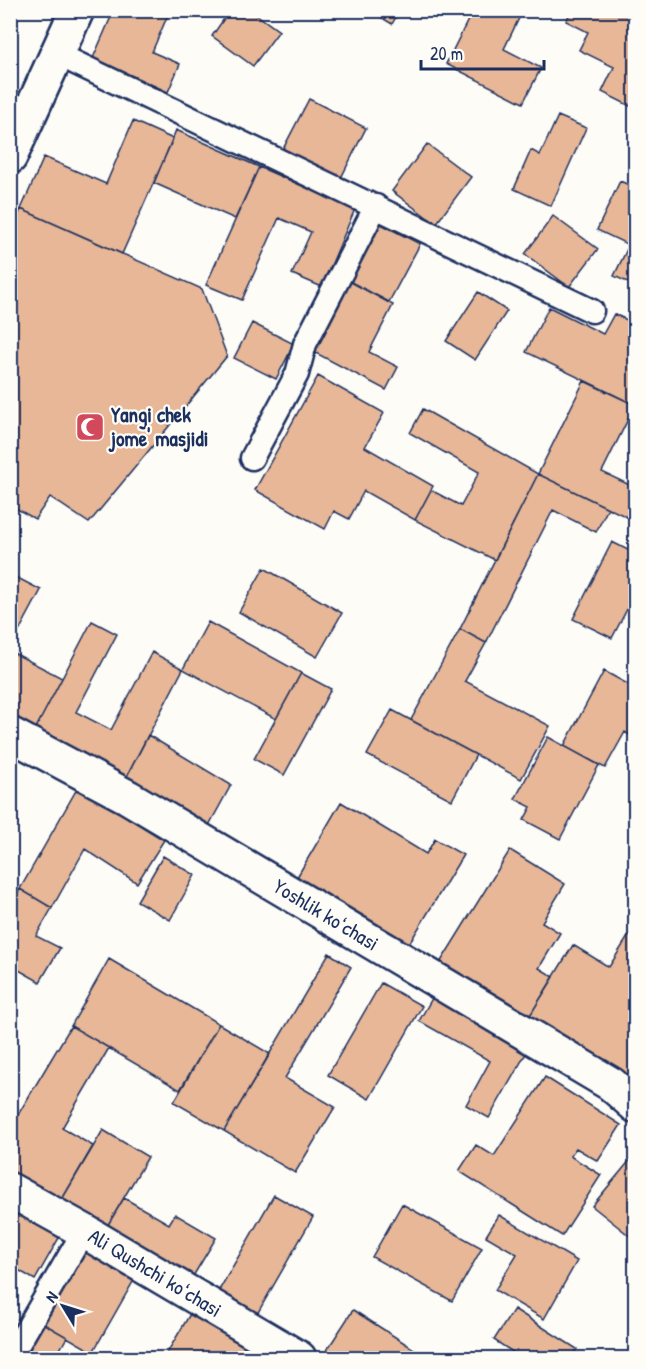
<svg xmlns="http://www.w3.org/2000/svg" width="646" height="1369" viewBox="0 0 646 1369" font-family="'Patrick Hand',sans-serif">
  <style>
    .building { fill: #e7b797; stroke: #1b2f5e; stroke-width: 1.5 }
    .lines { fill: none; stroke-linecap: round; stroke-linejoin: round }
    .lane-casing { stroke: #1b2f5e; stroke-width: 27 }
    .street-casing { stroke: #1b2f5e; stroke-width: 38 }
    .lane { stroke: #fdfcf7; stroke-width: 22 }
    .street { stroke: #fdfcf7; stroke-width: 33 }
    .labels { text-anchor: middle; stroke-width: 4.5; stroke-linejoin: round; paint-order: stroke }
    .poi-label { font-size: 21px; font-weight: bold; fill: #1b2f5e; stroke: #fdfcf7; text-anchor: start }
    .street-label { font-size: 21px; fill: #1b2f5e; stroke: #fdfcf7 }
  </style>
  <rect width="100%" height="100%" fill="#fdfcf7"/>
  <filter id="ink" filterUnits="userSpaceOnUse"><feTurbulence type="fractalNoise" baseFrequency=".0167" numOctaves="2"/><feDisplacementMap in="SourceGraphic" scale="12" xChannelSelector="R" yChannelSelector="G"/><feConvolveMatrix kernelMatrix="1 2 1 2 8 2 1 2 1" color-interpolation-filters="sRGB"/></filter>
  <g filter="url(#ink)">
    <path class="building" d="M114,10H170L152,52L180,64L168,92L93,58Z
      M230,10H250L279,31L253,66L212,36Z
      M369,10H400L392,24Z
      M473,10H523L504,49L541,68L523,103L446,64Z
      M572,10H636V109L602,92L614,67L579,50L588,32L566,21Z
      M309,99L366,128L341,178L283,149Z
      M558,116L586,128L551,206L514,189L531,150L540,155Z
      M133,121L173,139L122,254L21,209L44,157L106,184Z
      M176,130L259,167L235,219L154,183Z
      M427,144L471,177L436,224L392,191Z
      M259,167L355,209L322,287L292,274L311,232L279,218L242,300L206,285Z
      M620,181L636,188V286L614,276L629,245L597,230Z
      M21,209L202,289L227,356L89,523L50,497L35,519L10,505V233Z
      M553,216L598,249L569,287L525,254Z
      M379,223L420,244L389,302L349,281Z
      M349,281L393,305L369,352L398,367L386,390L312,351Z
      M478,292L507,311L475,360L446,341Z
      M549,307L603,334L614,314L636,324L635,405L526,352Z
      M252,323L294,344L276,379L234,358Z
      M318,376L384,413L365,447L433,486L415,520L364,491L349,519L334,511L325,529L255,490Z
      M584,381L635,405L602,472L636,488V510L631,519L538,474Z
      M423,409L538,474L495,560L415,520L431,490L461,506L479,472L410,433Z
      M538,474L608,508L596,532L553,510L486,643L460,629Z
      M612,542L636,554V592L612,638L573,619Z
      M264,568L342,613L317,657L239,612Z
      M10,574L41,590L10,648Z
      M92,621L117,634L76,712L111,730L152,652L183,669L126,778L35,730Z
      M208,622L301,673L276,719L183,669Z
      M460,629L486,643L465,681L550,726L521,779L411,720Z
      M10,651L62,678L35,730L10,717Z
      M604,671L631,686L636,676V739L625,732L605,768L564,746Z
      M301,673L331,689L284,775L254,759Z
      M392,710L476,755L452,800L367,755Z
      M148,735L231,785L208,827L126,778Z
      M548,737L599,765L560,839L524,820L531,807L515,799Z
      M78,787L164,840L137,883L85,849L52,908L20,889Z
      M341,802L426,854L435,839L463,855L409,944L297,877Z
      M510,850L565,884L542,922L560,933L539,968L554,977L529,1017L440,963Z
      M163,856L195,875L170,920L137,901Z
      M20,889L52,908L36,936L60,948L40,982L10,965V907Z
      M636,924V1028L629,1039L636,1043V1068L629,1079L529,1017L573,945L609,967Z
      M329,953L351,967L285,1078L335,1107L295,1173L224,1131Z
      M109,959L219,1024L180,1090L71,1026Z
      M381,983L422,1006L369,1099L328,1075Z
      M434,995L529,1048L489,1118L466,1105L490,1061L419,1021Z
      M219,1024L270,1054L224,1131L174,1102Z
      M71,1026L109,1048L62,1128L93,1146L61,1201L10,1172V1128Z
      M545,1077L621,1125L598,1161L576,1148L570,1156L601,1175L562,1236L459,1171L476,1145L494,1156Z
      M103,1130L148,1157L106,1228L61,1201Z
      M636,1153V1241L592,1206Z
      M274,1195L313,1217L257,1314L218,1292Z
      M124,1198L169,1224L175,1214L216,1238L192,1278L106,1228Z
      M402,1204L482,1248L452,1301L372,1257Z
      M10,1207L60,1236L35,1280L10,1265Z
      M499,1215L577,1261L544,1319L495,1290L517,1254L486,1236Z
      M81,1249L134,1280L93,1352L39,1321Z
      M514,1309L577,1349L571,1358H522L494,1340Z
      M353,1310L428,1358H327L323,1356Z
      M190,1314L265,1358H164Z
      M39,1321L67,1337L55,1358H18Z"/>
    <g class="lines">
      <g class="lane-casing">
        <path id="lane" d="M57,54L592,311
          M252,458L297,374L305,344L376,206
          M10,1358L84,1231"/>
      </g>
      <g class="street-casing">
        <path id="street" d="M10,157L77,10
          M10,734L128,797L611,1084L636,1106
          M10,1190L84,1231L299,1358"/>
      </g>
      <use href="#lane" class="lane"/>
      <use href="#street" class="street"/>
    </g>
  </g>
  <defs>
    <g id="mosque-square" transform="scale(1.5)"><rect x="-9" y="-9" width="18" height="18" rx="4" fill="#d1495b" stroke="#fdfcf7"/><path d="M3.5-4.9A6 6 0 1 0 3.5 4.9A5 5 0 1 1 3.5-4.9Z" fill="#fff"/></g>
  </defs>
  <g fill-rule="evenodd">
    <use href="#mosque-square" x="90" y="427"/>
  </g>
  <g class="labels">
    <g class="poi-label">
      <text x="111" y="422">Yangi chek<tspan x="111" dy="24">jome' masjidi</tspan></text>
    </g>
    <g class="street-label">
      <text transform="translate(326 915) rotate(31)" y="7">Yoshlik koʻchasi</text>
      <text transform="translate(155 1273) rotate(31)" y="7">Ali Qushchi koʻchasi</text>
    </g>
  </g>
  <rect width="646" height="1369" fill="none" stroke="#fdfcf7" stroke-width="36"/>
  <rect x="18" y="18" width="610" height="1333" fill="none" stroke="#1b2f5e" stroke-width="2" filter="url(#ink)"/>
  <g transform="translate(63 1306) rotate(308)" stroke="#fdfcf7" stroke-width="4.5" paint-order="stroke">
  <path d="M0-4.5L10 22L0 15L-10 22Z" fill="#1b2f5e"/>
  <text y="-9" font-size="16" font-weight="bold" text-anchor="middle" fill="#1b2f5e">N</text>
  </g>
  <path d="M421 60v9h123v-9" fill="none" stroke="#1b2f5e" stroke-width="3"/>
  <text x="430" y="60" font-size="18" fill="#1b2f5e" stroke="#fdfcf7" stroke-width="4.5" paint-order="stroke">20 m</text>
</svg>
